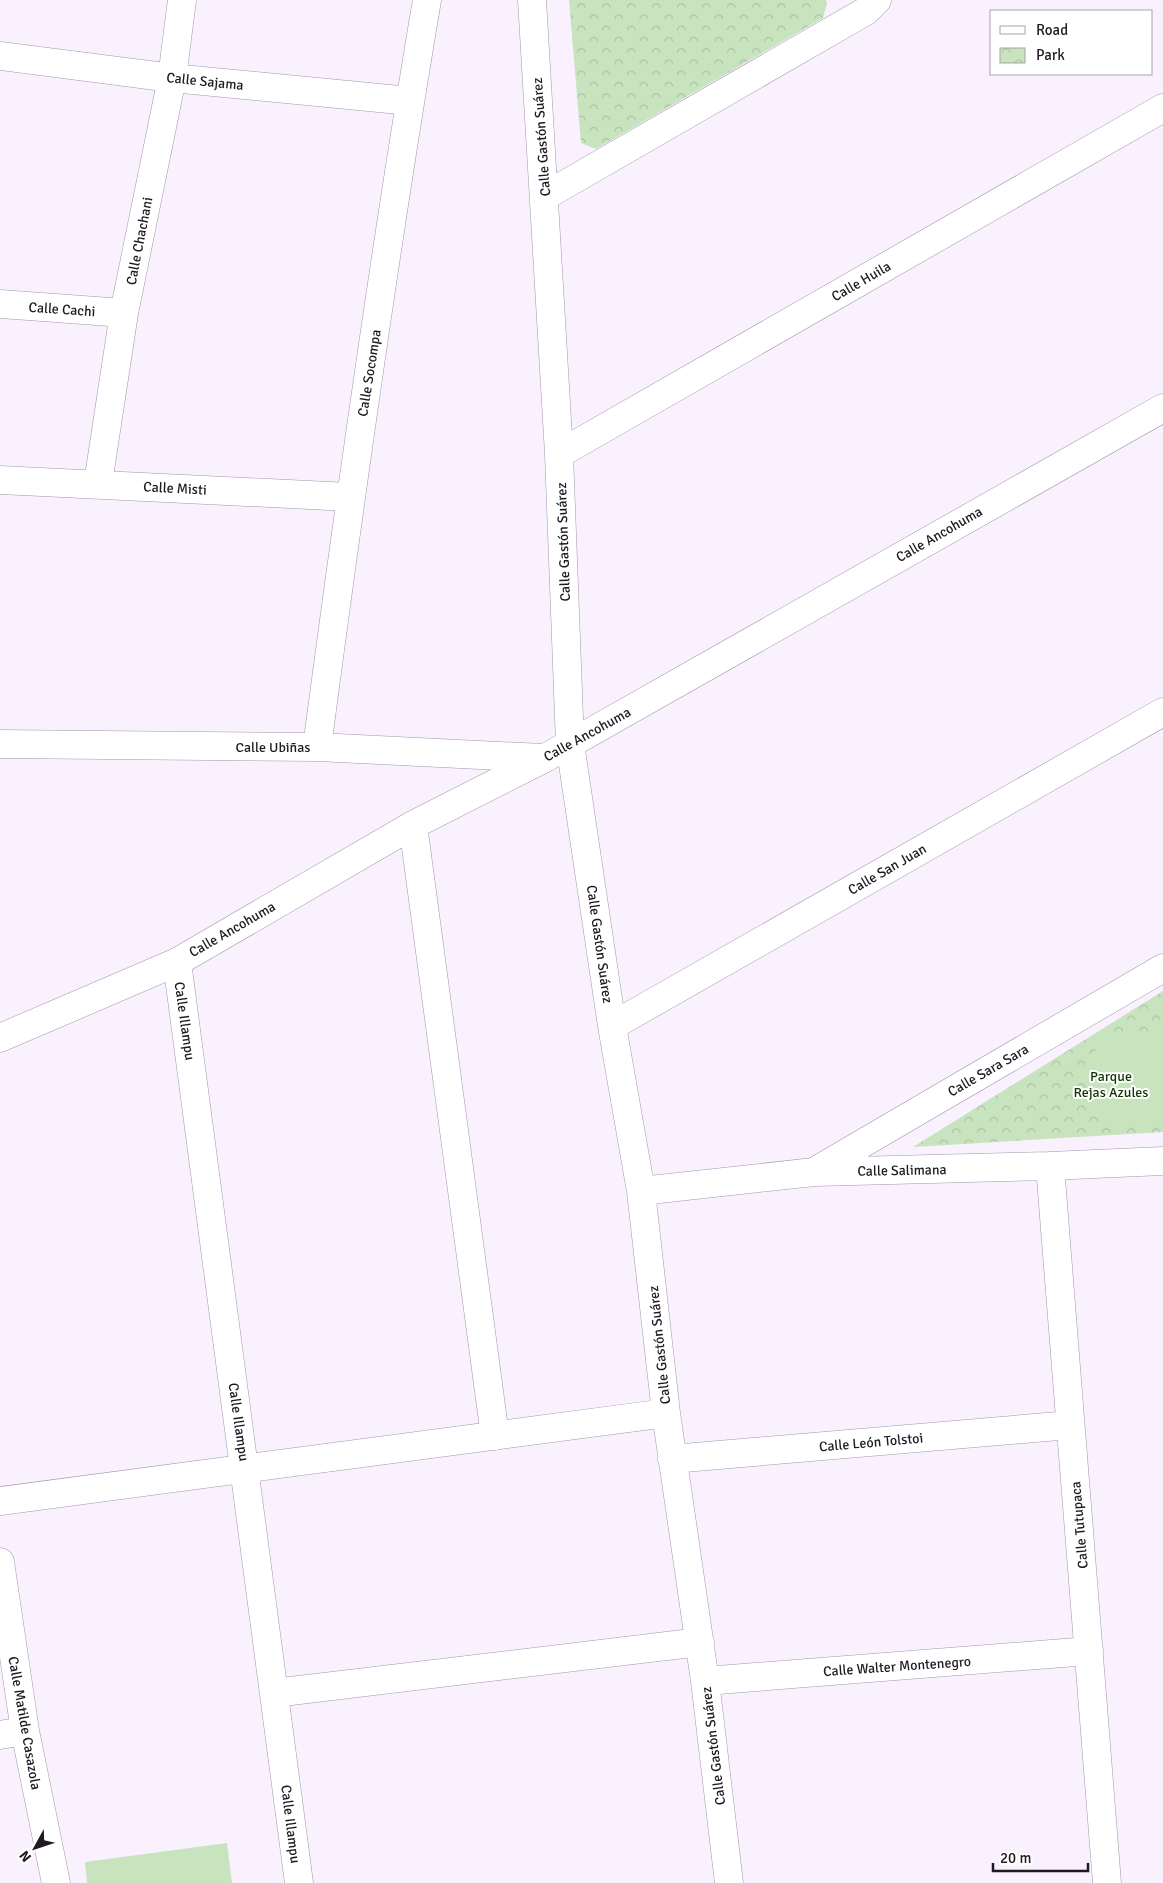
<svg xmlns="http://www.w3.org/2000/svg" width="1163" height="1883" viewBox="0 0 1163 1883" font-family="Signika,sans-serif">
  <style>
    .park { fill: url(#park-crowns) }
    .pitch { fill: #c8e4bf }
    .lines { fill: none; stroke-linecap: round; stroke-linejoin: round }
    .street-casing { stroke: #a397ac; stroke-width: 29 }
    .street { stroke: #fff; stroke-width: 28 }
    .labels { text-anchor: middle; stroke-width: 4; stroke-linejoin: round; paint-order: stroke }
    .street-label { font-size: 14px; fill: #1f1a22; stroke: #fff }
    .park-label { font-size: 14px; fill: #113700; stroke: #fff }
  </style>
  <defs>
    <pattern id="park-crowns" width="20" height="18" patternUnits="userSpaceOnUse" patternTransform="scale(1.25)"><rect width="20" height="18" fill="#c8e4bf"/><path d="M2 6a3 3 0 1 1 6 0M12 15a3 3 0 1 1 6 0" fill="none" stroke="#abc3a4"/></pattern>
  </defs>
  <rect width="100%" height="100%" fill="#f9f1fe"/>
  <path class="park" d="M569,0H826L827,3L823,18L596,149L581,143Z
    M1163,991V1132L913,1147Z"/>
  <path class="pitch" d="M1163,1033V1125L1099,1127L1095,1036Z
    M227,1843L232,1883H87L85,1862Z"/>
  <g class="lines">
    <g class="street-casing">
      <path id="street" d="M532,0L559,454L570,744L612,1026L641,1191L666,1413L705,1681L729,1883
        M0,56L172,78L410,101
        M545,196L866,11L877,0
        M0,304L124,313
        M559,454L1163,108
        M0,480L350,497
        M98,483L124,313L172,78L182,0
        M0,744L317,747L543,758
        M317,747C350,498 385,248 427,0
        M413,825L495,1436
        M177,962L299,1883
        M612,1026L1163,712
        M0,1038L177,962L413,825L545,758L1163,408
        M1050,1166L1107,1883
        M817,1170L1163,968
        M641,1191L814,1172L1050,1166L1163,1161
        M672,1459L1070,1425
        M0,1501L666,1413
        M0,1562L25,1731L56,1883
        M705,1681L1089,1651
        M274,1693L700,1642
        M0,1735L25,1731"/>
    </g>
    <use href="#street" class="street"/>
  </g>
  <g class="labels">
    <g class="street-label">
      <text transform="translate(205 81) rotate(6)" y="5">Calle Sajama</text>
      <text transform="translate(541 137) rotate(-94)" y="5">Calle Gastón Suárez</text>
      <text transform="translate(139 241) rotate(-79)" y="5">Calle Chachani</text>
      <text transform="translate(861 281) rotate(-30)" y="5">Calle Huila</text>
      <text transform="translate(62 309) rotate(4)" y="5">Calle Cachi</text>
      <text transform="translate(369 373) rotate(-81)" y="5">Calle Socompa</text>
      <text transform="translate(175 488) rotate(3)" y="5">Calle Misti</text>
      <text transform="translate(939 534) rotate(-30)" y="5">Calle Ancohuma</text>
      <text transform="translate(563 542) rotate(-92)" y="5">Calle Gastón Suárez</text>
      <text transform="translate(587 734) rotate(-29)" y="5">Calle Ancohuma</text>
      <text x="273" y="752">Calle Ubiñas</text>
      <text transform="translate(887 869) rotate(-30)" y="5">Calle San Juan</text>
      <text transform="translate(232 929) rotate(-30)" y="5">Calle Ancohuma</text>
      <text transform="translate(600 944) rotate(82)" y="5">Calle Gastón Suárez</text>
      <text transform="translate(185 1021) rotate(82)" y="5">Calle Illampu</text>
      <text transform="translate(988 1070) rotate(-30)" y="5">Calle Sara Sara</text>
      <text transform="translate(902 1170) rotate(-1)" y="5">Calle Salimana</text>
      <text transform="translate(659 1345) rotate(-96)" y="5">Calle Gastón Suárez</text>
      <text transform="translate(239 1422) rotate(82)" y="5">Calle Illampu</text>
      <text transform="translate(871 1442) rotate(-5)" y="5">Calle León Tolstoi</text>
      <text transform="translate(1079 1525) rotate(-95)" y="5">Calle Tutupaca</text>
      <text transform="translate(897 1666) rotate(-4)" y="5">Calle Walter Montenegro</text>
      <text transform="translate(25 1723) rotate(80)" y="5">Calle Matilde Casazola</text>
      <text transform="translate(713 1746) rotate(-97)" y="5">Calle Gastón Suárez</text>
      <text transform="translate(291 1824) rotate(83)" y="5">Calle Illampu</text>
    </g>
    <g class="park-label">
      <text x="1111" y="1081">Parque<tspan x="1111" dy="16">Rejas Azules</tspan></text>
    </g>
  </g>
  <rect x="990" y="10" width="162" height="65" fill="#ffffff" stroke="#a5a3a7"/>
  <rect x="1000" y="26" width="25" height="8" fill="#ffffff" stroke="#a5a3a7"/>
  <text x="1036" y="35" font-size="15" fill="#1f1a22">Road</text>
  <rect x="1000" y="48" width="25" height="15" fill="url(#park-crowns)" stroke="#a5a3a7"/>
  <text x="1036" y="60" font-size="15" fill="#1f1a22">Park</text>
  <g transform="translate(35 1848) rotate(230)" stroke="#ffffff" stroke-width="4" paint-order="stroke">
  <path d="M0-4L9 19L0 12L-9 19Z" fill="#1f1a22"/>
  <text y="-8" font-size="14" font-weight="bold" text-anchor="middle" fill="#1f1a22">N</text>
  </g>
  <path d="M993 1863v8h95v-8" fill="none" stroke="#1f1a22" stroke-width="2.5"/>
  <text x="1000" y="1863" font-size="15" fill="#1f1a22" stroke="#ffffff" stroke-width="4" paint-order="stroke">20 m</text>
</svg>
